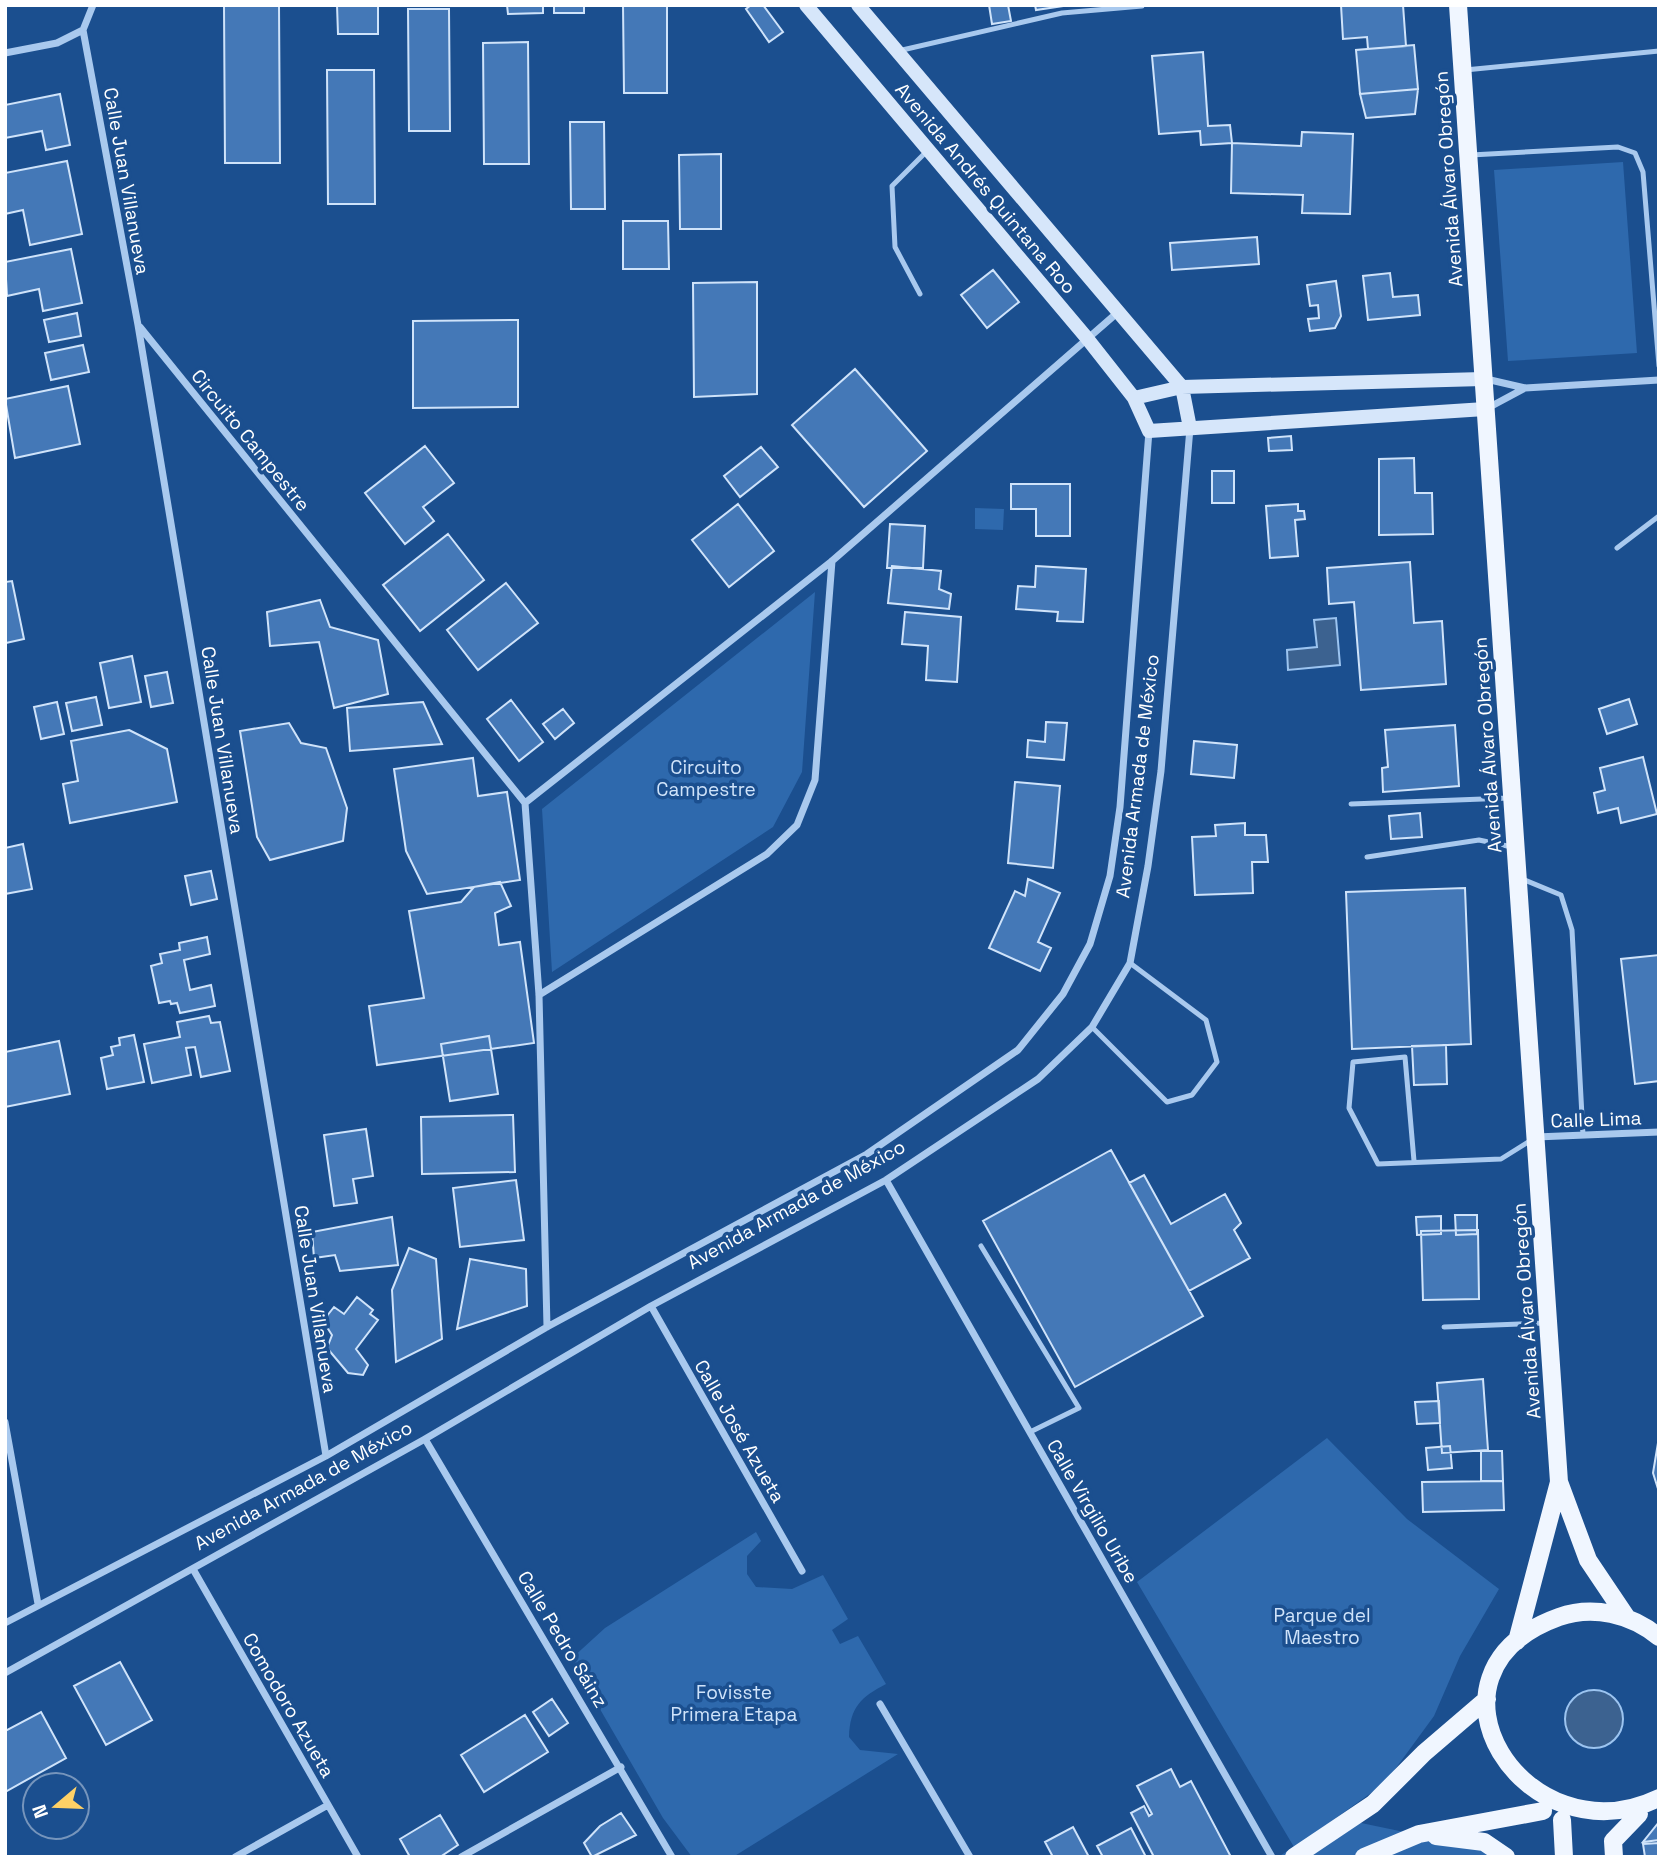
<svg xmlns="http://www.w3.org/2000/svg" width="1664" height="1862" viewBox="0 0 1664 1862" font-family="'Space Grotesk',sans-serif">
  <style>
    .green { fill: #2e69ad }
    .water { fill: #3c6290; stroke: #9cc4f0; stroke-width: 2 }
    .building { fill: #4478b7; stroke: #cfe3fa; stroke-width: 2 }
    .lines { fill: none; stroke-linecap: round; stroke-linejoin: round }
    .lane { stroke: #a9c9ee; stroke-width: 5 }
    .street { stroke: #a9c9ee; stroke-width: 7 }
    .secondary { stroke: #d6e6fa; stroke-width: 14 }
    .primary { stroke: #f0f6ff; stroke-width: 18 }
    .labels { text-anchor: middle; stroke-width: 7; stroke-linejoin: round; paint-order: stroke }
    .street-label { font-size: 19px; fill: #fff; stroke: #1b4f8f }
    .park-label { font-size: 19px; fill: #cfe3fa; stroke: #1b4f8f }
  </style>
  <rect width="100%" height="100%" fill="#1b4f8f"/>
  <path class="green" d="M1623,162L1637,353L1508,361L1494,170Z
    M975,508L1004,509L1003,530L975,529Z
    M815,592L802,772L773,827L552,972L542,809Z
    M1327,1438L1407,1519L1499,1589L1460,1656L1434,1716L1385,1783L1305,1840L1342,1819L1524,1857H1278L1294,1847L1137,1582Z
    M756,1532L761,1541L747,1556V1574L756,1587L792,1589L823,1575L848,1619L832,1630L840,1644L858,1636L886,1684C861,1697 850,1707 849,1737L860,1750L898,1754L733,1857H692L663,1818L571,1659L605,1628Z"/>
  <path class="water" d="M1336,618L1340,665L1288,670L1287,650L1317,647L1314,620Z
    M1565 1719a29 29 0 1 1 58 0a29 29 0 1 1-58 0Z"/>
  <path class="building" d="M224,5H279L280,163H225Z
    M337,5H378V34H338Z
    M507,5H543V13L508,14Z
    M554,5H584V13H554Z
    M623,5H667V93H624Z
    M751,5H763L783,32L769,42L746,9Z
    M989,5H1008L1011,21L992,24Z
    M1035,5H1070L1036,10Z
    M1341,5H1403L1406,46L1368,49L1367,37L1343,39Z
    M408,9H449L450,131H409Z
    M528,42L529,164H484L483,43Z
    M1414,45L1418,89L1360,94L1356,50Z
    M1203,52L1208,126L1230,125L1232,143L1201,145L1200,131L1159,134L1152,56Z
    M327,70H374L375,204H328Z
    M1418,89L1415,114L1366,118L1360,94Z
    M60,94L70,145L46,150L42,131L5,138V105Z
    M570,122H604L605,209H571Z
    M1302,132L1353,134L1350,214L1302,213L1303,195L1231,193L1232,143L1301,146Z
    M721,154V229H680L679,155Z
    M67,161L82,234L30,245L23,210L5,214V173Z
    M623,221H668L669,269H623Z
    M1257,237L1259,264L1172,270L1170,243Z
    M71,249L82,303L43,311L39,289L7,296L5,262Z
    M993,270L1019,302L987,328L961,295Z
    M1390,273L1393,297L1418,295L1420,315L1368,320L1363,276Z
    M1336,281L1341,316L1335,328L1310,331L1308,319L1319,318L1318,305L1310,306L1307,285Z
    M757,282V394L694,397L693,283Z
    M77,313L81,336L49,342L44,320Z
    M518,320V407L413,408V321Z
    M83,345L89,372L51,380L45,353Z
    M855,369L927,451L864,507L792,425Z
    M68,386L80,444L15,458L5,399Z
    M1291,436L1292,450L1269,451L1268,438Z
    M425,446L454,483L423,507L434,521L405,544L365,493Z
    M761,447L778,467L740,497L724,476Z
    M1414,458L1415,493H1432L1433,534L1379,535V459Z
    M1212,471H1234V503H1212Z
    M1011,484H1070V536H1036V509H1011Z
    M738,504L774,551L729,587L692,540Z
    M1298,504V511H1304L1305,519L1295,520L1298,556L1270,558L1266,506Z
    M890,524L925,526L923,568H887Z
    M448,534L484,580L420,631L383,585Z
    M1410,562L1414,623L1442,621L1446,684L1361,690L1354,602L1329,604L1327,568Z
    M892,566L941,571L939,589L951,594L949,609L888,603Z
    M1036,566L1086,569L1083,622L1057,621L1058,612L1016,609L1018,586L1035,587Z
    M12,581L24,639L6,643L5,582Z
    M506,583L538,623L478,670L447,630Z
    M320,600L330,627L378,640L388,694L334,708L319,642L270,646L267,612Z
    M905,612L961,617L957,682L926,680L928,646L902,644Z
    M132,656L141,702L109,708L100,663Z
    M167,672L173,703L151,707L145,676Z
    M96,697L102,725L72,731L66,703Z
    M1629,699L1637,724L1607,734L1599,709Z
    M511,700L543,742L519,761L487,719Z
    M57,702L64,734L41,739L34,707Z
    M423,702L442,744L350,751L347,708Z
    M563,709L574,723L555,739L543,724Z
    M1046,722L1067,723L1064,760L1027,757L1028,740L1045,742Z
    M289,723L301,743L326,748L347,808L343,841L270,860L257,837L240,731Z
    M1455,725L1459,786L1383,792L1382,768L1388,767L1385,730Z
    M129,730L167,749L177,802L70,823L63,784L78,781L71,741Z
    M1194,741L1237,745L1234,778L1191,774Z
    M1643,757L1657,814L1621,823L1618,808L1598,813L1594,793L1605,790L1600,768Z
    M473,758L478,796L507,792L520,880L427,894L406,851L394,769Z
    M1015,782L1060,786L1053,868L1008,863Z
    M1420,813L1422,837L1391,839L1389,816Z
    M1245,823V835H1266L1268,862H1252L1253,893L1195,895L1192,837L1216,836L1215,825Z
    M23,844L32,889L5,894V848Z
    M211,871L217,899L191,905L185,876Z
    M1028,879L1060,893L1038,942L1051,948L1040,971L989,948L1015,891L1025,896Z
    M500,882L511,906L495,913L499,945L520,942L534,1043L377,1065L369,1006L424,998L409,911L461,902L474,887Z
    M1465,888L1471,1044L1352,1049L1346,892Z
    M207,937L210,954L184,960L190,990L211,985L215,1006L180,1013L177,1003L171,1004L170,1001L159,1003L151,966L162,963L160,954L180,950L179,943Z
    M1659,955V1081L1635,1084L1621,959Z
    M209,1016L211,1023L220,1022L230,1071L201,1077L195,1047L186,1048L191,1075L152,1083L144,1044L180,1037L177,1022Z
    M134,1035L144,1082L107,1089L101,1058L113,1055L111,1047L120,1045L119,1038Z
    M489,1036L498,1094L450,1101L441,1044Z
    M59,1041L70,1094L5,1107V1052Z
    M1446,1045L1447,1084L1414,1085L1412,1046Z
    M513,1115L515,1172L422,1174L421,1117Z
    M366,1129L373,1176L353,1179L357,1203L334,1206L324,1135Z
    M1111,1150L1203,1316L1075,1387L983,1221Z
    M1144,1175L1171,1224L1225,1194L1241,1223L1234,1230L1250,1258L1189,1291L1129,1183Z
    M516,1180L524,1240L460,1247L453,1188Z
    M1455,1215H1477V1234L1456,1235Z
    M1441,1216V1234L1417,1235L1416,1217Z
    M392,1217L398,1265L340,1271L335,1255L314,1258L312,1232Z
    M1478,1230L1479,1299L1423,1300L1421,1231Z
    M409,1248L436,1259L442,1339L396,1362L392,1290Z
    M470,1259L526,1269L527,1306L457,1329Z
    M357,1297L373,1310L370,1314L378,1320L356,1349L368,1365L363,1375L348,1373L327,1348L332,1335L323,1321L334,1307L344,1314Z
    M1483,1379L1488,1450L1442,1453L1437,1383Z
    M1439,1401L1440,1423L1417,1424L1415,1402Z
    M1659,1437V1492L1653,1473Z
    M1450,1446L1452,1468L1428,1470L1426,1448Z
    M1481,1451H1502L1503,1481H1481Z
    M1503,1481L1504,1510L1423,1512L1422,1482Z
    M120,1662L152,1720L106,1745L74,1686Z
    M552,1699L568,1723L549,1736L533,1712Z
    M41,1712L66,1758L5,1792V1731Z
    M525,1715L548,1752L484,1792L461,1755Z
    M1171,1769L1180,1787L1191,1781L1231,1857H1154L1131,1813L1144,1806L1149,1816L1152,1814L1137,1786Z
    M621,1813L636,1835L592,1857L584,1843L600,1826Z
    M440,1815L458,1845L440,1857H410L400,1839Z
    M1659,1822V1840L1643,1842Z
    M1073,1827L1089,1857H1053L1045,1842Z
    M1131,1828L1146,1857H1103L1097,1846Z
    M1659,1843V1857H1645L1643,1844Z"/>
  <g class="lines">
    <path class="lane" d="M898,51L1062,13L1142,6
      M1465,70L1659,51
      M1471,155L1618,147L1635,153L1643,172L1659,366
      M920,294L895,247L892,186L926,152
      M1617,548L1659,516
      M1351,804L1509,798
      M1367,857L1479,840L1512,847
      M1522,879L1561,895L1572,930L1583,1135
      M1092,1027L1167,1102L1192,1095L1217,1062L1206,1020L1130,963
      M1414,1161L1405,1057L1353,1062L1349,1108L1378,1164L1501,1159L1533,1139
      M981,1246L1079,1408L1030,1432
      M1444,1327L1545,1323"/>
    <path class="street" d="M83,30L138,325L326,1456
      M83,30L93,5
      M5,53L57,43L83,30
      M140,327L525,803L539,995L547,1327
      M1486,379L1525,388L1659,380
      M1486,409L1525,388
      M525,803L832,561L1117,313
      M539,995L767,854L797,825L815,780L832,561
      M1536,1137L1659,1132
      M886,1180L1272,1857
      M651,1306L802,1571
      M5,1422L38,1604
      M425,1439L672,1857
      M193,1569L358,1857
      M5,1623L326,1456L547,1327L867,1154L1018,1050L1063,994L1090,944L1110,876L1120,807L1149,431
      M5,1673L425,1439L651,1306L886,1180L1038,1079L1092,1027L1130,963L1148,866L1161,771L1190,428
      M880,1704L970,1857
      M235,1857L328,1805
      M461,1857L621,1767"/>
    <path class="secondary" d="M806,5L1086,337L1134,398L1149,431L1485,409
      M858,5L1182,387L1190,428
      M1134,398L1182,387L1483,379"/>
    <path class="primary" d="M1458,5L1559,1482L1588,1560L1627,1618
      M1659,1637C1631,1614 1593,1605 1559,1617C1404,1673 1525,1862 1659,1798
      M1517,1641L1559,1482
      M1562,1820L1564,1857
      M1436,1836L1484,1842L1506,1857
      M1294,1857L1373,1804L1424,1753L1487,1699
      M1364,1857L1419,1834L1543,1811
      M1614,1857L1613,1841L1639,1814"/>
  </g>
  <g class="labels">
    <g class="street-label">
      <text transform="translate(1448 179) rotate(-94)" y="7">Avenida Álvaro Obregón</text>
      <text transform="translate(127 181) rotate(80)" y="7">Calle Juan Villanueva</text>
      <text transform="translate(986 188) rotate(50)" y="7">Avenida Andrés Quintana Roo</text>
      <text transform="translate(251 440) rotate(51)" y="7">Circuito Campestre</text>
      <text transform="translate(223 740) rotate(81)" y="7">Calle Juan Villanueva</text>
      <text transform="translate(1487 745) rotate(-94)" y="7">Avenida Álvaro Obregón</text>
      <text transform="translate(1137 776) rotate(-83)" y="7">Avenida Armada de México</text>
      <text transform="translate(1596 1119) rotate(-2)" y="7">Calle Lima</text>
      <text transform="translate(796 1204) rotate(-29)" y="7">Avenida Armada de México</text>
      <text transform="translate(316 1299) rotate(81)" y="7">Calle Juan Villanueva</text>
      <text transform="translate(1526 1311) rotate(-94)" y="7">Avenida Álvaro Obregón</text>
      <text transform="translate(740 1431) rotate(60)" y="7">Calle José Azueta</text>
      <text transform="translate(303 1485) rotate(-29)" y="7">Avenida Armada de México</text>
      <text transform="translate(1093 1511) rotate(60)" y="7">Calle Virgilio Uribe</text>
      <text transform="translate(563 1639) rotate(59)" y="7">Calle Pedro Sáinz</text>
      <text transform="translate(289 1705) rotate(60)" y="7">Comodoro Azueta</text>
    </g>
    <g class="park-label">
      <text x="706" y="774">Circuito<tspan x="706" dy="22">Campestre</tspan></text>
      <text x="1322" y="1622">Parque del<tspan x="1322" dy="22">Maestro</tspan></text>
      <text x="734" y="1699">Fovisste<tspan x="734" dy="22">Primera Etapa</tspan></text>
    </g>
  </g>
  <rect width="1664" height="1862" fill="none" stroke="#ffffff" stroke-width="14"/>
  <g transform="translate(56 1806) rotate(251)"><circle r="33" fill="#1b4f8f" stroke="#7695bc" stroke-width="2"/>
  <path d="M0-5L12 26L0 18L-12 26Z" fill="#ffd166"/>
  <text y="-10" font-size="19" font-weight="bold" text-anchor="middle" fill="#ffffff">N</text>
  </g>
</svg>
